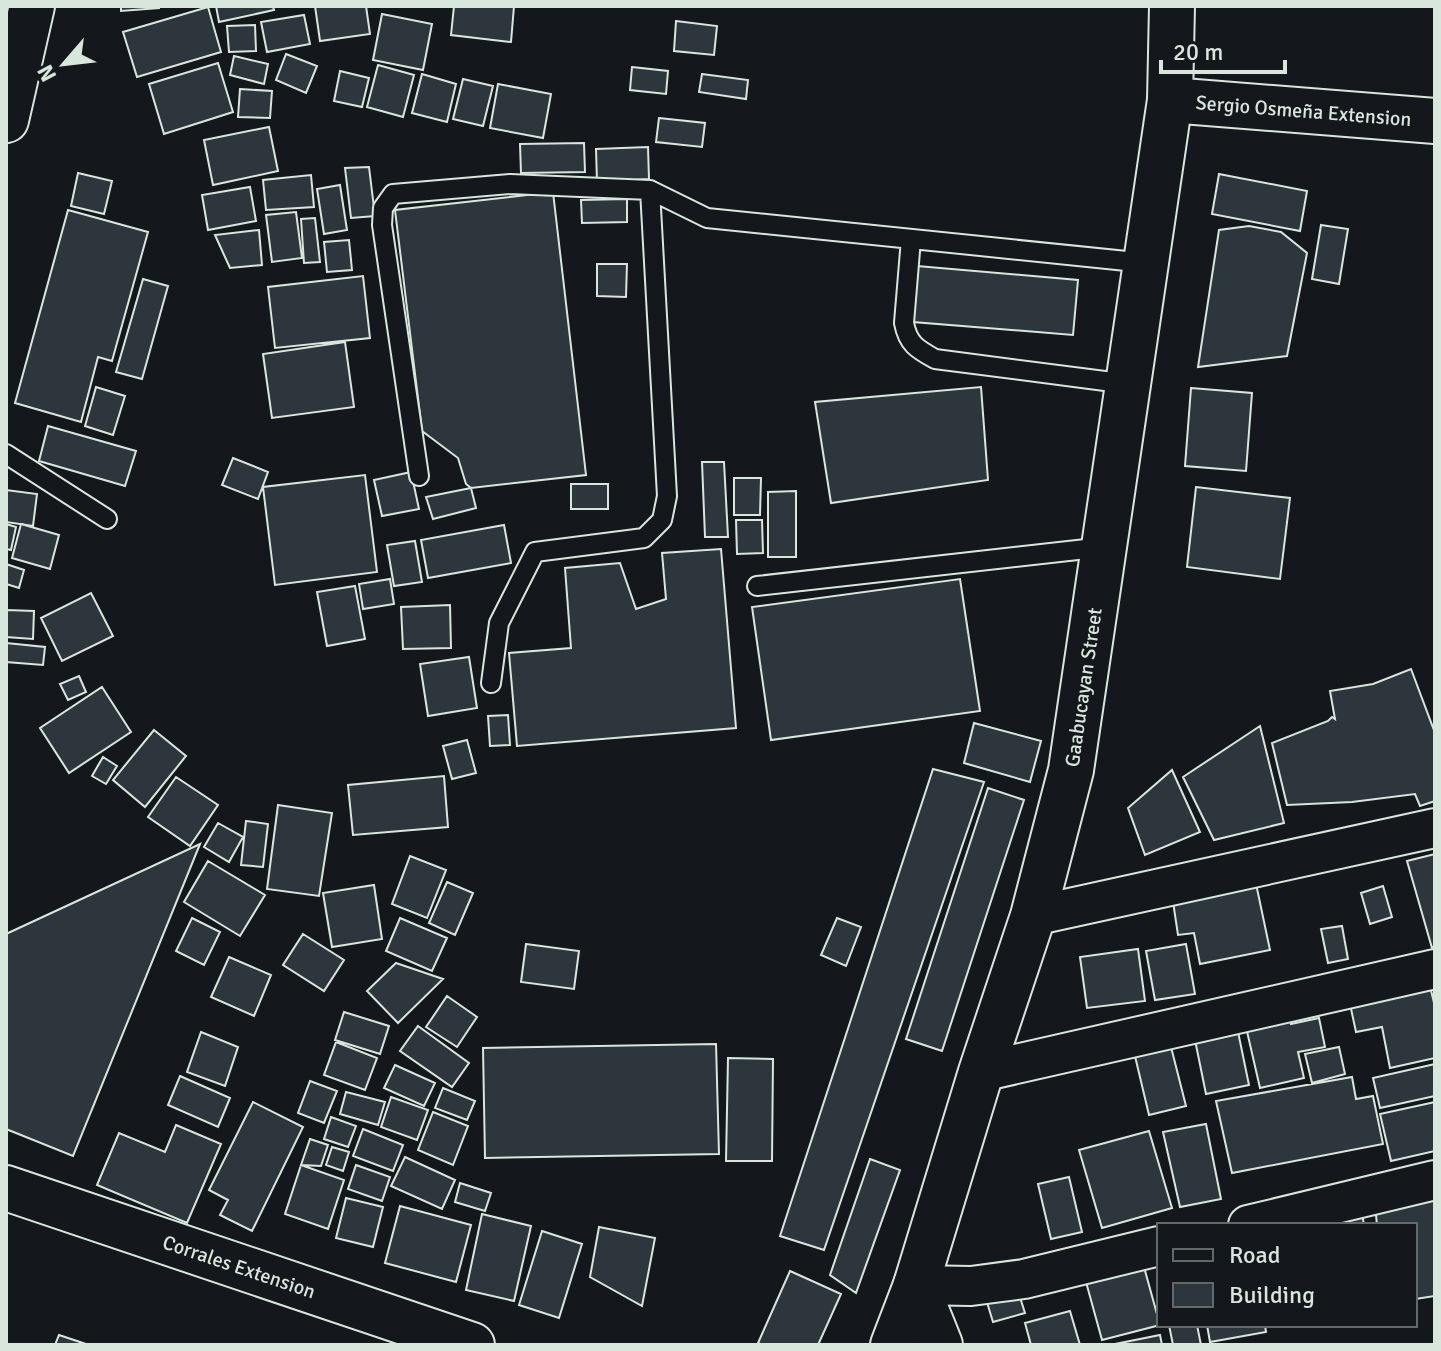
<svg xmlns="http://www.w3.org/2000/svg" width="1441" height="1351" viewBox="0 0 1441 1351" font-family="Signika,sans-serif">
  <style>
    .building { fill: #2c363c; stroke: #d8e6dc; stroke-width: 2 }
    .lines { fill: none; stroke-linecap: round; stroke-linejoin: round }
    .service-casing { stroke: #d8e6dc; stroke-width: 22 }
    .minor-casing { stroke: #d8e6dc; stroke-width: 42 }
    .tertiary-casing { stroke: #d8e6dc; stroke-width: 48 }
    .secondary-casing { stroke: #d8e6dc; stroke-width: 48 }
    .primary-casing { stroke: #d8e6dc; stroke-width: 48 }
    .service { stroke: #14181c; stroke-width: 18 }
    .minor { stroke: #14181c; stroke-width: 38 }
    .tertiary { stroke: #14181c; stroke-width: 44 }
    .secondary { stroke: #14181c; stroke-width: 44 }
    .primary { stroke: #14181c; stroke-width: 44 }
    .labels { text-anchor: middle; stroke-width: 6; stroke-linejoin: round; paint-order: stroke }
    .street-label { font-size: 20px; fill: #d8e6dc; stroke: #14181c }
  </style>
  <rect width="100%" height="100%" fill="#14181c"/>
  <path class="building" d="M121,6H159V8L121,11Z
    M216,6H273L274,10L219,22Z
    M315,6H366L370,34L320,41Z
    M454,6H514L511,42L451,35Z
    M208,7L221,52L137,77L123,32Z
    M382,14L432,24L423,70L373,60Z
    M304,15L310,44L267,52L261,22Z
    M676,21L717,26L714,55L674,51Z
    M255,25L256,51L229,52L227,26Z
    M286,54L317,66L306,93L276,80Z
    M234,56L268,64L264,84L230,75Z
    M218,63L233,112L164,134L149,84Z
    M378,65L414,75L403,117L367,107Z
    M632,67L668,71L666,94L630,90Z
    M340,71L369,78L362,107L334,101Z
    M422,74L456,84L447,122L412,113Z
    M702,74L748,80L746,99L699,92Z
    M463,79L493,86L483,126L453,119Z
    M498,84L551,94L543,138L490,128Z
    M240,89L272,91L270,118L238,117Z
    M659,118L705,123L702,147L656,142Z
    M269,127L278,171L213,185L204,140Z
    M584,143L585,172L521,173L520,144Z
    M648,147L649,179L597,182L596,149Z
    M369,167L375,216L351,218L345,168Z
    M78,173L112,181L104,214L71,206Z
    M1219,174L1307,191L1300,231L1212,214Z
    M311,175L314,207L266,210L263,180Z
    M340,185L347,230L324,234L317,189Z
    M250,187L256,221L208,230L202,195Z
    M553,192L586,475L471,488L466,484L458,458L422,431L395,210Z
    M627,199V222L582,223L581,200Z
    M68,210L148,232L112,361L98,357L81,422L15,403Z
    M296,212L302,258L272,262L266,215Z
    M315,218L320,262L304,263L301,219Z
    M1321,225L1348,229L1339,284L1312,279Z
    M1249,226L1281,232L1307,253L1287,356L1198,367L1219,230Z
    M259,230L262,265L230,268L215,235Z
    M349,240L352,270L327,272L324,242Z
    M597,264H627L626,297L597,296Z
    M917,266L1078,280L1073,335L913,322Z
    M363,276L370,338L275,348L268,287Z
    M143,279L168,286L142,379L116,372Z
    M345,342L354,407L272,418L263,354Z
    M96,387L125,396L113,435L85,426Z
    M981,387L988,480L831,503L815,402Z
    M1191,388L1252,393L1246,471L1185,466Z
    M48,426L136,451L125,486L39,461Z
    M233,458L268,472L258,499L222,485Z
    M702,462H724L728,537H705Z
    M411,472L419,509L382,516L374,480Z
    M365,475L377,572L275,585L263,487Z
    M734,478H761L760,515H734Z
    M571,484H608V509H571Z
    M1196,487L1290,498L1280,579L1187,567Z
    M471,488L476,508L433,519L426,497Z
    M6,490L37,494L33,526L6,522Z
    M796,491V557H768V492Z
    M736,520H762L763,553L737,554Z
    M6,524L16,527L11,550L6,549Z
    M21,524L59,535L50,569L12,558Z
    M504,525L511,563L428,578L421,540Z
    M415,541L422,582L394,586L387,545Z
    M721,549L736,728L517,746L509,653L571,648L565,568L620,563L636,609L666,599L662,553Z
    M6,564L24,570L19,588L6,584Z
    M390,579L394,604L363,609L359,584Z
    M960,579L980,711L771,740L752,607Z
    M355,586L365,639L327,646L317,592Z
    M91,593L113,636L62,661L41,618Z
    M450,605L451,648L403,649L401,607Z
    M6,610L34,611L33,639L6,637Z
    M6,643L45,647L43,665L6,662Z
    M469,657L477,708L428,716L420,664Z
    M1411,669L1435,733V801L1420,806L1415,794L1352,802L1287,805L1272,743L1328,721L1332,717L1335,719L1330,691L1373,684Z
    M79,676L86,692L68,700L60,684Z
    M102,687L131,732L69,773L40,728Z
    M508,715L510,745L490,746L488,716Z
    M974,723L1041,741L1030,782L964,763Z
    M1260,726L1284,823L1214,840L1183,777Z
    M154,730L186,756L145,807L113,780Z
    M467,740L476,773L452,779L443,746Z
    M103,757L117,766L106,784L92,776Z
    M933,769L984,782L824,1250L780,1236Z
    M1172,770L1200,832L1145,855L1128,808Z
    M444,776L448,827L353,835L348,785Z
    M176,777L218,805L190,846L148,817Z
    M988,788L1024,800L942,1051L906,1039Z
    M278,805L332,813L319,896L267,889Z
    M246,821L268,824L263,867L241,865Z
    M218,823L243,837L229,862L204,847Z
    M200,844L73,1156L6,1129V934Z
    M1435,854V947L1432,948L1407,861Z
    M410,856L446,870L427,918L392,904Z
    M208,861L265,895L240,936L184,902Z
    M1255,879L1270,950L1200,964L1194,933L1178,935L1172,895Z
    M447,882L473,893L455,935L429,923Z
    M374,885L382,939L332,947L323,893Z
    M1383,886L1392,917L1370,924L1361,893Z
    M192,918L220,932L204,965L176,951Z
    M400,918L447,938L432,971L386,951Z
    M837,918L861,927L846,966L821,955Z
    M1342,926L1348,959L1328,963L1321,929Z
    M303,934L344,960L324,991L283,965Z
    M526,944L579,951L574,989L521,982Z
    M1186,944L1195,994L1155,1000L1146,951Z
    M1138,949L1145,1001L1087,1008L1080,957Z
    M229,957L271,975L254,1016L211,997Z
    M396,963L443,979L398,1023L367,991Z
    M1430,986L1435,1007V1058L1390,1068L1382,1027L1356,1032L1350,1004Z
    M447,996L477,1017L457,1047L426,1027Z
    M344,1012L389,1026L380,1054L335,1040Z
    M1290,1016L1291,1024L1319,1018L1325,1047L1298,1052L1304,1078L1260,1088L1246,1027Z
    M418,1026L469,1063L452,1087L400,1051Z
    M1237,1027L1249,1085L1206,1094L1194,1035Z
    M201,1032L238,1047L225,1086L187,1072Z
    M336,1042L377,1058L365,1090L324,1075Z
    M1170,1043L1186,1106L1149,1115L1134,1052Z
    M716,1044L719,1154L485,1158L483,1048Z
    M1339,1047L1345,1074L1312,1083L1305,1054Z
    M728,1058L773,1059L772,1161H726Z
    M1435,1064V1096L1380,1108L1373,1078Z
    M395,1065L435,1083L424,1106L384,1088Z
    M180,1076L230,1098L218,1127L168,1105Z
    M1352,1077L1356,1099L1373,1096L1383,1144L1232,1173L1216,1101Z
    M310,1081L337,1091L324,1123L298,1113Z
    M443,1088L475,1101L467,1120L435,1108Z
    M346,1092L385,1102L378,1125L340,1114Z
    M391,1097L428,1110L417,1140L381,1127Z
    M253,1102L303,1127L252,1231L220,1215L228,1200L209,1190Z
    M1435,1102V1151L1391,1161L1380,1114Z
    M433,1112L468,1126L453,1165L418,1150Z
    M331,1117L356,1126L348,1147L324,1139Z
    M1206,1124L1221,1199L1180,1207L1163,1132Z
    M176,1125L221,1144L187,1223L97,1185L119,1133L165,1152Z
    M363,1129L403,1145L393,1171L353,1156Z
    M1149,1131L1172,1208L1102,1228L1079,1150Z
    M310,1139L328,1145L321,1166L301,1165Z
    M332,1147L349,1152L343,1171L326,1165Z
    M405,1157L455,1180L442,1209L391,1186Z
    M870,1159L900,1170L856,1293L830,1275Z
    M301,1165L344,1180L328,1229L285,1214Z
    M356,1165L390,1177L382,1201L348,1189Z
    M1069,1177L1082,1232L1051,1239L1038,1184Z
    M460,1183L491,1193L485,1211L455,1202Z
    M1435,1189V1296L1415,1299V1225H1377L1376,1215H1371V1204Z
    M346,1198L383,1207L373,1247L336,1238Z
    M400,1206L471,1225L456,1282L385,1263Z
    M1362,1213L1364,1225H1340L1338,1218Z
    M482,1214L531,1226L514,1301L466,1290Z
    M599,1227L655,1238L642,1306L590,1277Z
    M542,1231L582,1244L559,1318L519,1305Z
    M1144,1267L1160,1325L1102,1340L1086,1282Z
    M790,1271L841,1294L818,1345H762L758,1343Z
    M1018,1291L1025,1313L993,1322L986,1299Z
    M1070,1311L1080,1345H1031L1025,1323Z
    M1169,1325H1197L1201,1345H1173Z
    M1207,1325H1265L1266,1332L1210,1342Z
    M59,1335L89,1345H55Z
    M1160,1335L1162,1345H1110Z"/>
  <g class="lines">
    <g class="service-casing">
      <path id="service" d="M911,239L904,323C908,344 917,349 935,359L1128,384
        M6,454L107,519
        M419,476L382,225L383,208L393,194L510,184L650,190
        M757,586L1104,547
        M491,683L499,623L535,552L644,538L662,520L667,496L650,190L707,218L1146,263"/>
    </g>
    <g class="minor-casing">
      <path id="minor" d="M1033,916L1435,828
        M981,1072L1435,969
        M1248,1225L1435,1180
        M916,1285L971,1286L1024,1279L1159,1246"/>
    </g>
    <g class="tertiary-casing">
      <g id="tertiary">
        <path id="s1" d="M1170,100L1435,121"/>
        <path d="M916,1285L940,1345"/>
        <path id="s2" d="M893,1345L916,1285L981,1072L1033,916L1071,770L1170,100L1172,6"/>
      </g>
    </g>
    <g class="secondary-casing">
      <g id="secondary">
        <path id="s3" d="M6,1188L472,1345"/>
      </g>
    </g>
    <g class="primary-casing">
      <path id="primary" d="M6,120L32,6"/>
    </g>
    <use href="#service" class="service"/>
    <use href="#minor" class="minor"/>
    <use href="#tertiary" class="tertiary"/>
    <use href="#secondary" class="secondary"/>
    <use href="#primary" class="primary"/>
  </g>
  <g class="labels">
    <g class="street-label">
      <text dy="7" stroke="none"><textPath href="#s1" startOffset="134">Sergio Osmeña Extension</textPath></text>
      <text dy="7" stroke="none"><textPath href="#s2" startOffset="686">Gaabucayan Street</textPath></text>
      <text dy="7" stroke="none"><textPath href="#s3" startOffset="246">Corrales Extension</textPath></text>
    </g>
  </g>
  <rect width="1441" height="1351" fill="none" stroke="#d8e6dc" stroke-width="16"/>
  <rect x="1157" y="1223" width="260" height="104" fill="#14181c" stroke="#626a69" stroke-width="2"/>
  <rect x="1173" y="1249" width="40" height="12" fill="#14181c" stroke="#626a69" stroke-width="2"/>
  <text x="1229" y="1263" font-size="24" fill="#d8e6dc">Road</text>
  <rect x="1173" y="1283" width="40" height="24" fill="#2c363c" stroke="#626a69" stroke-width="2"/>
  <text x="1229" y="1303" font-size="24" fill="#d8e6dc">Building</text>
  <g transform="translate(64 64) rotate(242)" stroke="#14181c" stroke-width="6" paint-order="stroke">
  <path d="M0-6L14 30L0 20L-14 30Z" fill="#d8e6dc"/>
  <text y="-12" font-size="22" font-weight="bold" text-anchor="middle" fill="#d8e6dc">N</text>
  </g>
  <path d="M1161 60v12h124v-12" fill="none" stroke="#d8e6dc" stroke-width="4"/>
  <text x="1173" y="60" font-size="24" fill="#d8e6dc" stroke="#14181c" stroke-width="6" paint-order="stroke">20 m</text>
</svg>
